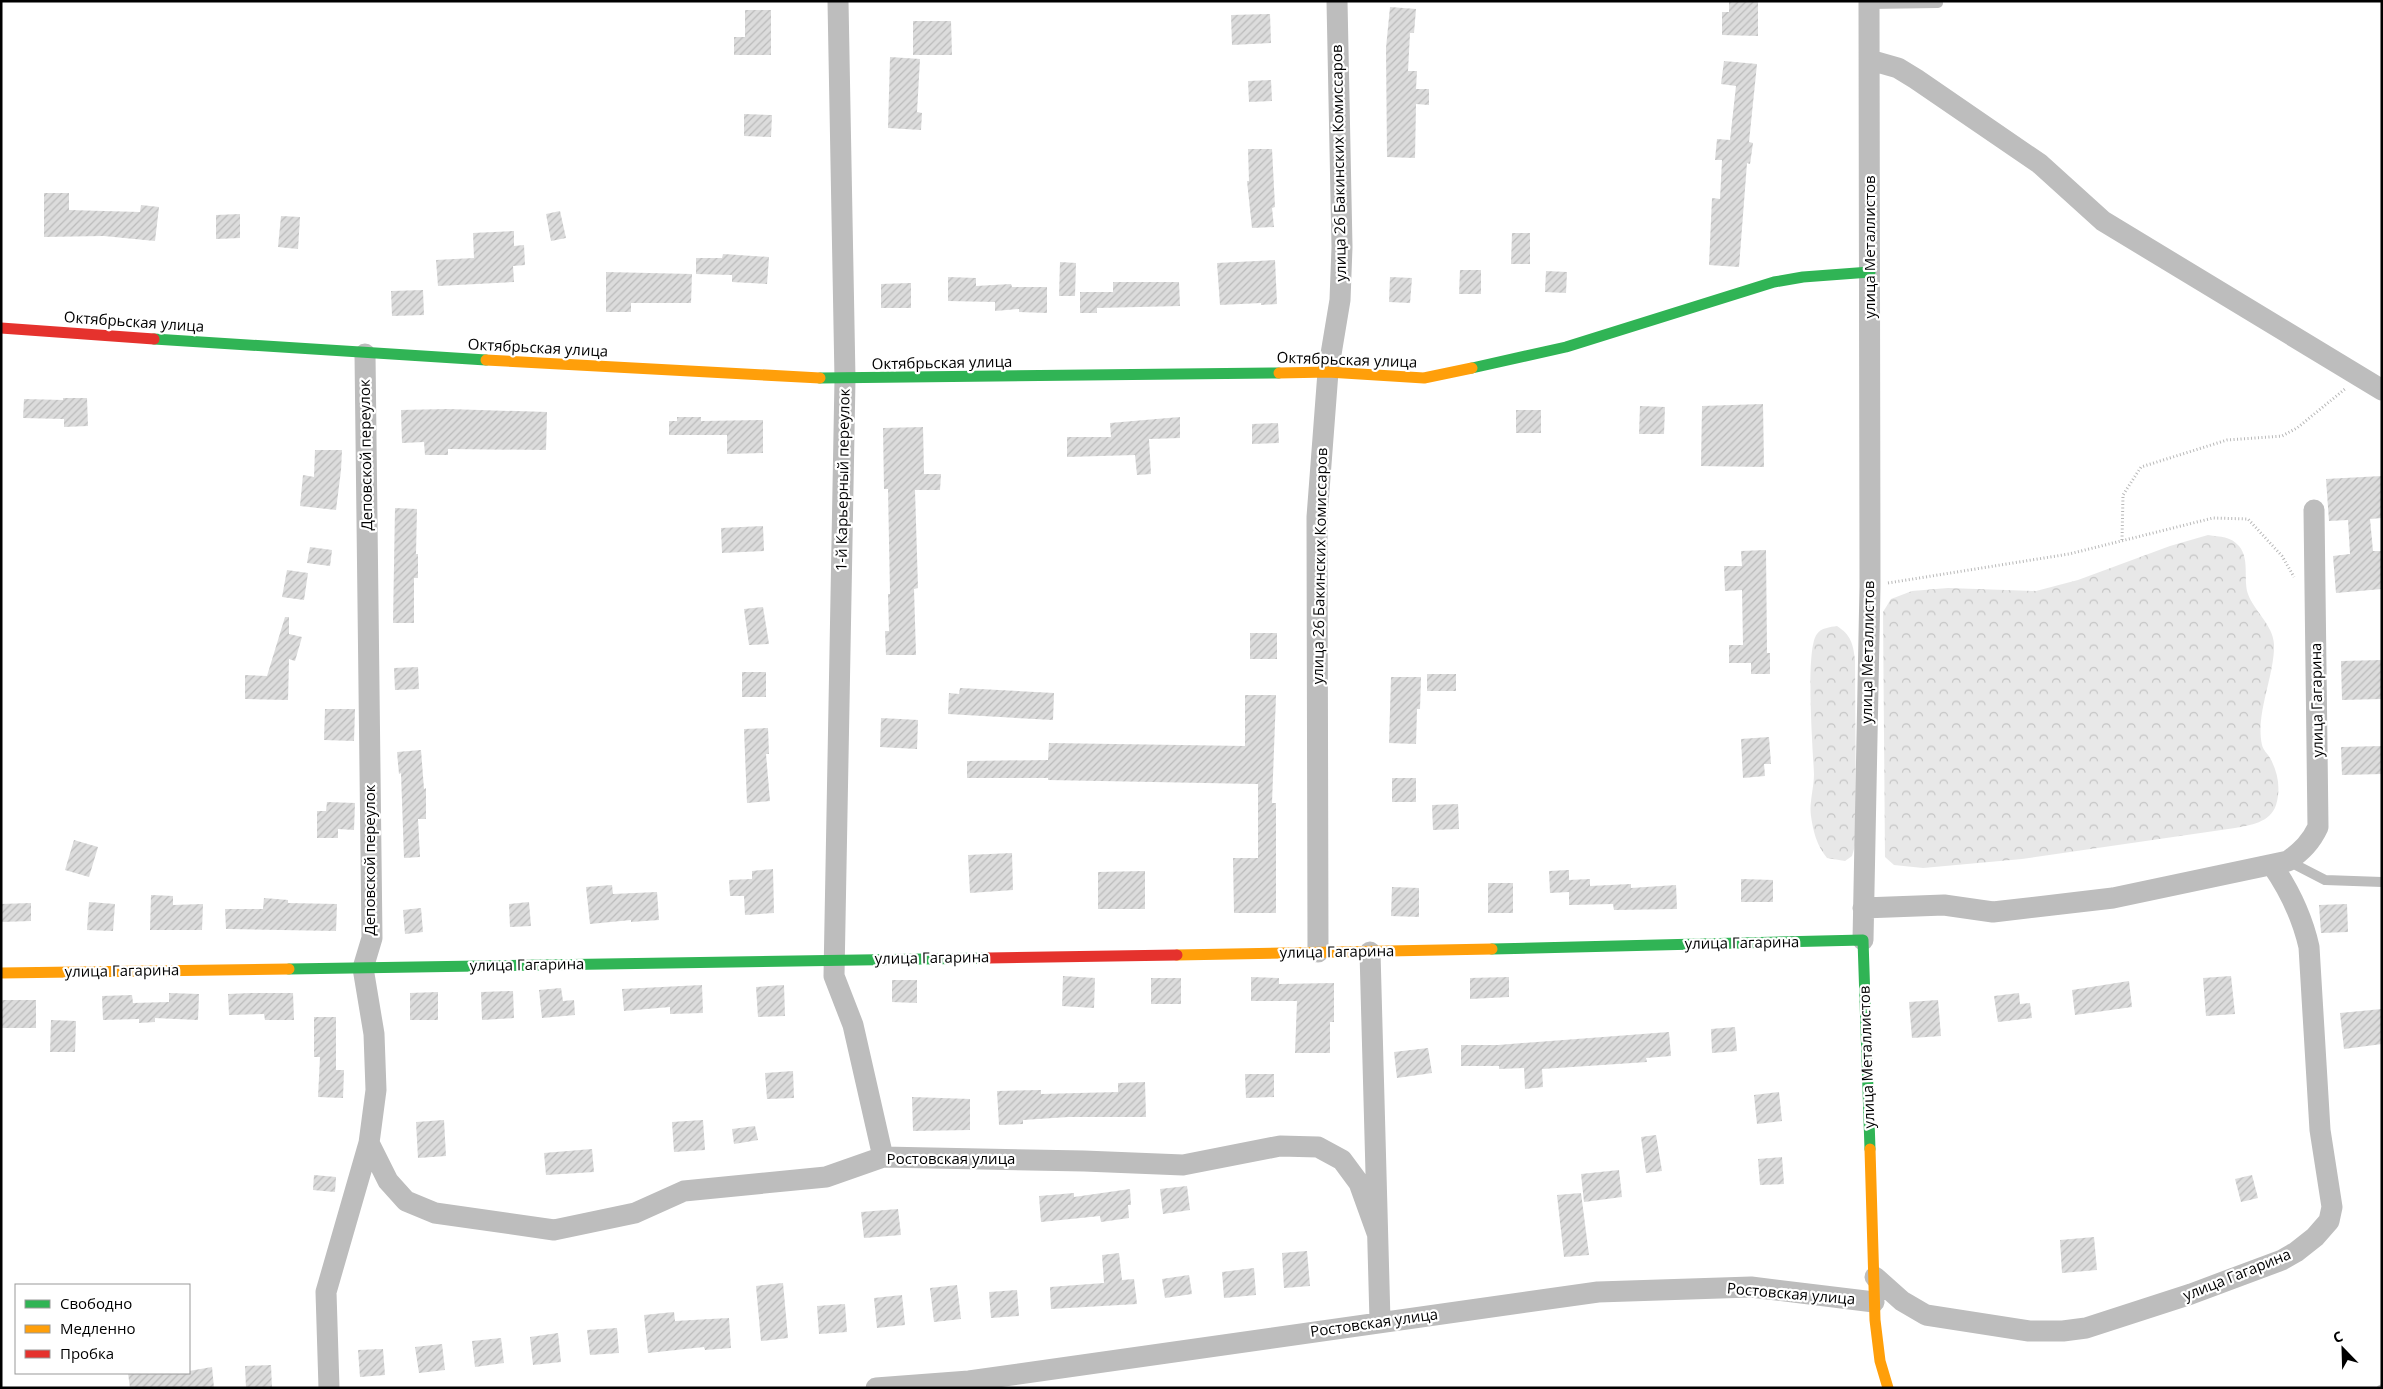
<svg xmlns="http://www.w3.org/2000/svg" width="2383" height="1389" viewBox="0 0 2383 1389" font-family="'Open Sans',sans-serif">
  <style>
    .forest { fill: url(#forest-crowns) }
    .building { fill: url(#building-hatch) }
    .lines { fill: none; stroke-linecap: round; stroke-linejoin: round }
    .path { stroke: #b8b8b8; stroke-width: 3; stroke-dasharray: 1 2.5; stroke-linecap: butt }
    .lane { stroke: #bdbdbd; stroke-width: 10 }
    .street { stroke: #bdbdbd; stroke-width: 21 }
    .fast { stroke: #30b455; stroke-width: 11 }
    .slow { stroke: #ff9f0a; stroke-width: 11 }
    .jam { stroke: #e5322d; stroke-width: 11 }
    .rail { stroke: #bdbdbd; stroke-width: 4; stroke-dasharray: 8 2.5 1 2.5; stroke-linecap: butt }
    .labels { text-anchor: middle; stroke-width: 4.5; stroke-linejoin: round; paint-order: stroke }
    .street-label { font-size: 15px; fill: #000; stroke: #fff }
  </style>
  <defs>
    <pattern id="forest-crowns" width="20" height="18" patternUnits="userSpaceOnUse" patternTransform="scale(1.25)"><rect width="20" height="18" fill="#e8e8e8"/><path d="M2 6a3 3 0 1 1 6 0M12 15a3 3 0 1 1 6 0" fill="none" stroke="#c5c5c5"/></pattern>
    <pattern id="building-hatch" width="6" height="6" patternUnits="userSpaceOnUse" patternTransform="scale(1.25)"><rect width="6" height="6" fill="#dcdcdc"/><path d="M-1 1l2-2M0 6l6-6M5 7l2-2" fill="none" stroke="#bbb"/></pattern>
  </defs>
  <rect width="100%" height="100%" fill="#fff"/>
  <path class="forest" d="M2208,535C2221,537 2230,536 2239,546C2250,559 2243,579 2248,594C2254,611 2273,625 2274,644C2275,675 2255,714 2262,745C2263,750 2268,754 2270,758C2278,772 2281,789 2276,805C2270,823 2250,825 2235,828L2022,859L1923,868L1894,865L1885,857L1883,612L1891,599L1912,591L1948,588L2036,591L2078,580L2170,546Z
    M1837,626C1851,635 1853,644 1855,659L1856,842L1852,856L1845,861L1827,858C1817,846 1813,831 1811,816C1809,803 1814,788 1814,774C1813,751 1805,648 1817,634C1821,628 1830,627 1837,626Z"/>
  <path class="building" d="M1729,1H1758V36L1722,35V12H1729Z
    M1390,7L1416,9L1414,33H1410L1408,71H1417L1416,89H1429V105L1416,104L1415,158L1387,157L1386,48Z
    M745,10H771V55H734V37H745Z
    M1270,14L1271,43L1232,45L1231,15Z
    M913,21H951L952,55H913Z
    M890,57L920,59L917,112L922,113L921,130L888,128Z
    M1724,61L1757,64L1749,142L1753,143L1750,164L1747,163L1739,267L1709,265L1712,198L1720,199L1722,160H1715L1717,139L1730,140L1736,86L1721,84Z
    M1271,80L1272,101L1249,102L1248,81Z
    M744,114L772,115L771,137L744,136Z
    M1248,149H1272L1275,207L1272,208L1274,227L1252,228L1247,181H1249Z
    M44,193H69V210L140,212L141,205L159,207L155,241L104,236L44,237Z
    M560,211L566,238L551,241L546,214Z
    M240,214V238L216,239V215Z
    M281,216L300,217L298,249L278,247Z
    M514,231V246L524,245L525,265L513,266L514,282L438,286L436,260L474,258L473,233Z
    M1512,233H1530V264H1511Z
    M723,254L769,257L767,284L732,282V275L696,274V258H722Z
    M1275,260L1277,304L1261,305V303L1220,305L1217,263Z
    M1060,262L1076,263L1075,296H1059Z
    M1460,270H1481V294H1459Z
    M1546,271L1567,272L1566,293L1545,292Z
    M606,272L692,274L691,303H631V312H606Z
    M948,277L976,278V286L1011,284L1012,287H1047V313L1019,312V309L995,311V302L948,301Z
    M1390,277L1412,278L1410,303L1389,302Z
    M1113,282H1179L1180,306L1097,308V313H1080V292H1113Z
    M911,283V308H881V284Z
    M423,290L424,315L392,316L391,291Z
    M63,398H87L88,426L64,427V419L23,418L24,399L63,400Z
    M1763,404L1764,467L1701,466L1702,406Z
    M1640,406L1665,407L1664,434H1639Z
    M448,409L547,412L546,450L448,449V455H425L424,442L402,443L401,410Z
    M1516,410H1541V433H1516Z
    M677,417H701V421L763,420V453L727,454V435H669V421H677Z
    M1180,417V438L1149,439L1151,474L1137,475L1135,455L1067,457V437H1111L1110,423Z
    M1278,423L1279,443L1252,444V424Z
    M923,427L924,474H941L940,490H915L918,588L914,589L916,655H886L885,631H889L888,594H890L888,489H884L883,428Z
    M315,450H342L341,470L336,510L300,506L303,475L314,477Z
    M2382,476V518L2370,519L2373,551H2382V589L2336,593L2333,556L2350,554L2348,520L2329,521L2326,479Z
    M395,508L417,509L416,554H418V578H414V623H393Z
    M763,526L764,551L722,553L721,528Z
    M310,547L332,550L330,566L307,563Z
    M1766,550L1767,653H1770V674H1751V663H1729V645H1743L1742,590L1725,591L1724,566H1742L1741,551Z
    M287,570L308,573L304,600L282,597Z
    M763,607L769,644L749,645L744,609Z
    M285,617H289V634L302,637L295,661L289,659L288,700L245,699V675L267,676Z
    M1250,633H1277V659H1250Z
    M2382,660V699L2342,700L2341,661Z
    M418,667L419,689L395,690L394,668Z
    M742,672H766V697H742Z
    M1427,674H1456V691H1427Z
    M1391,677H1421L1420,709H1417L1416,744L1389,743Z
    M960,688L1054,693L1053,720L948,714L949,693L959,694Z
    M1245,695H1276L1272,803H1276V913H1234L1233,858H1258V784L1048,780V778H967V761L1048,760L1049,743L1245,746Z
    M325,709H355L354,741L324,740Z
    M881,718L918,720L917,749L880,747Z
    M768,728L769,754H766L770,801L747,803L744,729Z
    M1769,737L1771,764H1764L1765,776L1743,778L1741,739Z
    M2382,746V774L2342,775L2341,747Z
    M421,750L424,789L426,788V819H418L420,857L404,858L401,773L399,774L397,752Z
    M1392,778H1416V802H1392Z
    M327,802L355,803L354,830L338,829V838H317V811H326Z
    M1458,804L1459,829L1433,830L1432,805Z
    M74,840L98,847L89,877L65,870Z
    M1012,853L1013,890L970,893L968,855Z
    M773,869L774,913L745,915L744,896H730L729,880L752,879V871Z
    M1569,870V880L1590,879V886L1631,884V888L1676,885L1677,909L1614,910L1613,904L1569,905V892L1550,893L1549,871Z
    M1145,871V909H1098V872Z
    M1741,879L1773,880V902H1741Z
    M1488,883H1513V913H1488Z
    M612,885L613,894L657,892L659,920L631,922V920L590,924L586,887Z
    M1392,887L1419,888V917L1391,916Z
    M151,895L173,896V905L203,904L202,930H150Z
    M264,898L288,900V903L337,904L336,931L226,929L225,909H263Z
    M89,902L115,904L113,931L87,930Z
    M529,902L531,926L510,927L509,904Z
    M31,903V921L1,922V904Z
    M2347,904L2348,932L2321,933L2319,905Z
    M421,908L423,932L405,934L403,910Z
    M1063,976L1095,978L1094,1008L1062,1006Z
    M2231,976L2235,1014L2206,1016L2203,978Z
    M1251,977L1279,978V984L1334,983V1022H1330V1053H1295L1297,1001H1251Z
    M1509,977V997L1470,999V978Z
    M1151,978H1181V1004H1151Z
    M892,980H917V1003L892,1002Z
    M2129,981L2132,1007L2075,1015L2072,990Z
    M702,985L703,1013L670,1014V1007L624,1011L622,989Z
    M784,985L785,1016L758,1017L756,987Z
    M561,988L563,1001L574,1000L575,1015L542,1018L539,990Z
    M513,991L514,1018L482,1020L481,992Z
    M438,992V1020H410V993Z
    M169,993L199,994L198,1020L155,1018V1022L139,1023V1019L103,1020L102,996L132,995L133,1003L169,1002Z
    M251,993H293L294,1020H265L264,1014L229,1015L228,994Z
    M2019,993L2020,1004L2030,1003L2032,1018L1998,1022L1994,996Z
    M1,1000H36V1028H1Z
    M1938,1000L1941,1036L1912,1038L1909,1002Z
    M2382,1009V1044L2344,1049L2340,1013Z
    M314,1017H336V1070H344L343,1098L318,1097L320,1057H314Z
    M51,1020L76,1021L75,1052H50Z
    M1735,1027L1737,1051L1712,1053L1711,1029Z
    M1669,1032L1671,1056L1646,1058L1647,1062L1542,1069L1543,1087L1525,1089L1524,1068L1499,1069V1066H1461V1045H1498Z
    M1428,1048L1432,1073L1397,1078L1394,1052Z
    M793,1071L794,1098L767,1099L765,1073Z
    M1245,1074H1274V1097L1246,1098Z
    M1145,1082L1146,1117H1068L1023,1120V1124L999,1125L997,1091L1041,1090V1094L1118,1092V1083Z
    M1779,1092L1782,1121L1757,1124L1754,1095Z
    M912,1097L970,1099V1130L913,1131Z
    M444,1120L446,1156L418,1158L416,1122Z
    M703,1120L705,1150L674,1152L672,1122Z
    M755,1126L758,1140L734,1144L732,1129Z
    M1656,1135L1662,1171L1646,1173L1641,1137Z
    M592,1149L594,1172L546,1175L544,1153Z
    M1782,1157L1784,1184L1760,1185L1758,1159Z
    M1619,1170L1622,1197L1584,1202L1581,1174Z
    M314,1175L336,1177L335,1192L313,1190Z
    M2252,1175L2258,1198L2241,1202L2235,1179Z
    M1187,1186L1190,1210L1163,1214L1160,1189Z
    M1130,1189L1131,1205H1128L1129,1218L1101,1222L1100,1216L1041,1222L1039,1196L1074,1193V1197Z
    M1581,1193L1589,1255L1564,1257L1557,1195Z
    M898,1209L901,1235L864,1238L861,1212Z
    M2094,1237L2097,1270L2062,1273L2060,1240Z
    M1307,1251L1310,1286L1284,1288L1282,1253Z
    M1119,1253L1122,1280L1134,1279L1137,1304L1051,1309L1050,1287L1104,1283L1102,1255Z
    M1254,1268L1256,1295L1224,1298L1222,1272Z
    M1189,1275L1192,1294L1165,1298L1162,1279Z
    M783,1283L788,1338L761,1341L756,1286Z
    M957,1285L961,1319L934,1322L930,1288Z
    M1017,1290L1019,1316L991,1318L989,1292Z
    M902,1295L905,1325L877,1328L874,1298Z
    M845,1304L847,1332L819,1334L817,1306Z
    M674,1312L675,1321L729,1318L731,1348L705,1350L704,1347L648,1353L644,1315Z
    M617,1328L619,1353L590,1355L587,1330Z
    M558,1333L561,1362L533,1365L530,1337Z
    M501,1338L504,1363L475,1367L472,1341Z
    M442,1344L445,1370L419,1373L415,1347Z
    M383,1349L385,1375L360,1377L358,1350Z
    M271,1365L272,1388H246L245,1366Z
    M212,1367L214,1388H130L128,1373H189V1371Z"/>
  <g class="lines">
    <path class="path" d="M2122,540L2123,495L2141,467L2227,440L2282,436L2297,428L2345,389
      M1888,583L2069,554L2213,518L2248,519L2282,556L2294,577"/>
    <path class="lane" d="M1869,4L1938,3
      M2288,861L2325,880L2382,882"/>
    <path class="street" d="M838,1L845,379L834,976L853,1025L883,1157
      M1870,60L1898,68L1916,79L2040,164L2103,221L2382,390
      M1863,908L1944,905L1993,912L2113,898L2288,861C2302,851 2311,842 2318,827L2314,510
      M1863,940L1870,586L1869,1
      M1318,952L1317,517L1328,372L1340,300L1342,247L1337,1
      M1370,952L1380,1321
      M369,1143L388,1181L406,1201L435,1213L554,1230L635,1213L684,1191L826,1177L883,1157L1084,1161L1183,1165L1280,1146L1318,1147L1342,1160L1359,1183L1377,1233
      M1875,1277L1902,1301L1926,1315L2029,1331H2063L2086,1328L2191,1294L2282,1260L2296,1252L2315,1237L2329,1221L2332,1207L2320,1130L2309,947C2302,916 2290,891 2272,865
      M329,1388L326,1292L369,1143L376,1090L374,1034L363,968L372,938L365,354
      M876,1388L969,1381L1598,1292L1751,1287L1874,1302"/>
    <path class="fast" d="M154,339L486,360
      M1472,368L1566,347L1774,282L1803,277L1870,272
      M820,378L1279,373
      M1492,949L1863,940L1870,1149
      M289,969L988,958"/>
    <path class="slow" d="M486,360L820,378
      M1279,373L1328,372L1424,378L1472,368
      M1177,955L1492,949
      M1,973L289,969
      M1870,1149L1875,1320L1880,1361L1888,1388"/>
    <path class="jam" d="M1,328L154,339
      M988,958L1177,955"/>
    <path class="rail" d="M2378,1388L2382,1386"/>
  </g>
  <g class="labels">
    <g class="street-label">
      <text transform="translate(1339 163) rotate(-91)" y="5">улица 26 Бакинских Комиссаров</text>
      <text transform="translate(1870 247) rotate(-90)" y="5">улица Металлистов</text>
      <text transform="translate(134 322) rotate(4)" y="5">Октябрьская улица</text>
      <text transform="translate(538 348) rotate(3)" y="5">Октябрьская улица</text>
      <text transform="translate(1347 360) rotate(2)" y="5">Октябрьская улица</text>
      <text transform="translate(942 363) rotate(-1)" y="5">Октябрьская улица</text>
      <text transform="translate(366 455) rotate(-91)" y="5">Деповской переулок</text>
      <text transform="translate(843 480) rotate(-89)" y="5">1-й Карьерный переулок</text>
      <text transform="translate(1320 566) rotate(-89)" y="5">улица 26 Бакинских Комиссаров</text>
      <text transform="translate(1868 652) rotate(-89)" y="5">улица Металлистов</text>
      <text transform="translate(2317 700) rotate(-91)" y="5">улица Гагарина</text>
      <text transform="translate(370 860) rotate(-90)" y="5">Деповской переулок</text>
      <text transform="translate(1742 943) rotate(-1)" y="5">улица Гагарина</text>
      <text transform="translate(1337 952) rotate(-1)" y="5">улица Гагарина</text>
      <text transform="translate(932 958) rotate(-1)" y="5">улица Гагарина</text>
      <text transform="translate(527 965) rotate(-1)" y="5">улица Гагарина</text>
      <text transform="translate(122 971) rotate(-1)" y="5">улица Гагарина</text>
      <text transform="translate(1867 1057) rotate(-92)" y="5">улица Металлистов</text>
      <text x="951" y="1164">Ростовская улица</text>
      <text transform="translate(2237 1275) rotate(-22)" y="5">улица Гагарина</text>
      <text transform="translate(1791 1294) rotate(5)" y="5">Ростовская улица</text>
      <text transform="translate(1374 1323) rotate(-8)" y="5">Ростовская улица</text>
    </g>
  </g>
  <rect width="2383" height="1389" fill="none" stroke="#000000" stroke-width="5"/>
  <rect x="15" y="1284" width="175" height="90" fill="#ffffff" stroke="#999999"/>
  <rect x="25" y="1300" width="25" height="8" fill="#30b455" stroke="#999999"/>
  <text x="60" y="1309" font-size="15" fill="#000000">Свободно</text>
  <rect x="25" y="1325" width="25" height="8" fill="#ff9f0a" stroke="#999999"/>
  <text x="60" y="1334" font-size="15" fill="#000000">Медленно</text>
  <rect x="25" y="1350" width="25" height="8" fill="#e5322d" stroke="#999999"/>
  <text x="60" y="1359" font-size="15" fill="#000000">Пробка</text>
  <g transform="translate(2343 1349) rotate(337)" stroke="#ffffff" stroke-width="4" paint-order="stroke">
  <path d="M0-4L9 19L0 12L-9 19Z" fill="#000000"/>
  <text y="-8" font-size="14" font-weight="bold" text-anchor="middle" fill="#000000">С</text>
  </g>
</svg>
